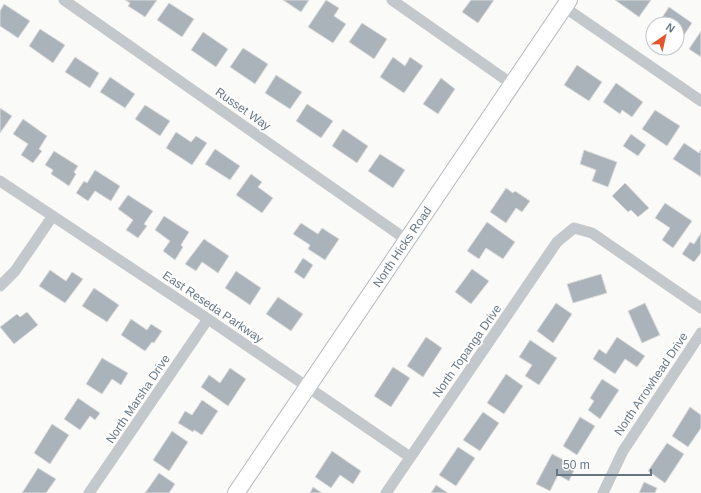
<svg xmlns="http://www.w3.org/2000/svg" width="701" height="493" viewBox="0 0 701 493" font-family="Helvetica,sans-serif">
  <style>
    .building { fill: #aab3b9; stroke: #dcdcda }
    .lines { fill: none; stroke-linecap: round; stroke-linejoin: round }
    .secondary-casing { stroke: #b3babf; stroke-width: 18 }
    .minor { stroke: #c3c8cc; stroke-width: 11 }
    .secondary { stroke: #fff; stroke-width: 16 }
    .labels { text-anchor: middle; stroke-width: 4; stroke-linejoin: round; paint-order: stroke }
    .street-label { font-size: 12px; fill: #657683; stroke: #fff }
  </style>
  <rect width="100%" height="100%" fill="#fafaf8"/>
  <path class="building" d="M125,0H157L145,17L128,6L130,3Z
    M283,0H309L301,12Z
    M326,0L339,8L334,16L346,24L333,43L308,27Z
    M471,0H494L478,23L462,12Z
    M615,0H651L639,17Z
    M169,3L194,19L182,37L157,20Z
    M4,4L30,21L18,38L0,26V11Z
    M669,7L692,23L678,44L677,24H662L659,22Z
    M362,23L387,39L374,59L349,42Z
    M40,29L65,45L53,63L29,46Z
    M701,31V57L689,49Z
    M203,32L228,49L216,67L191,50Z
    M243,48L268,64L255,84L230,67Z
    M75,57L99,73L90,88L65,72Z
    M393,57L405,66L410,57L423,66L404,93L380,77Z
    M577,65L602,82L589,101L564,85Z
    M276,75L302,92L290,109L265,93Z
    M110,77L135,94L125,108L100,92Z
    M441,78L455,89L438,114L423,104Z
    M616,83L643,102L632,117L622,110L620,114L603,102Z
    M307,104L333,121L321,138L296,121Z
    M145,105L170,121L160,136L135,119Z
    M0,108L12,116L0,133Z
    M655,110L680,126L667,146L642,129Z
    M23,119L47,136L39,149L42,151L33,163L21,155L28,144L13,134Z
    M343,129L368,146L357,163L332,146Z
    M176,132L191,142L196,136L207,143L192,165L166,148Z
    M631,134L646,145L638,156L623,146Z
    M684,143L699,153L701,149V177L673,159Z
    M215,149L240,166L230,180L205,164Z
    M584,150L617,162L608,187L592,181L596,170L580,164Z
    M54,151L78,166L74,172L76,174L69,186L51,174L53,170L45,165Z
    M380,154L405,170L393,188L368,171Z
    M95,170L120,186L111,201L95,191L88,201L76,193L84,181L87,183Z
    M251,174L262,182L258,187L273,198L262,213L236,195Z
    M625,183L649,208L638,217L631,210L628,212L612,196Z
    M506,188L513,193L515,191L530,201L522,212L516,208L506,223L490,212Z
    M128,195L153,211L144,224L147,226L138,238L126,230L133,220L118,209Z
    M665,203L692,221L673,248L662,240L670,228L655,218Z
    M164,216L189,232L181,245L183,247L175,260L163,251L170,241L155,230Z
    M487,222L515,242L503,259L486,248L479,259L467,251Z
    M301,223L318,234L322,228L339,239L325,260L308,249L310,245L293,234Z
    M701,233V253L694,262L682,254L690,242L694,244Z
    M204,239L229,256L218,273L202,262L196,271L185,264Z
    M303,258L313,265L304,279L294,272Z
    M472,269L489,281L471,304L455,292Z
    M50,270L66,281L72,272L83,279L65,303L39,286Z
    M236,271L261,288L250,305L225,288Z
    M601,274L607,293L573,303L567,284Z
    M94,288L119,305L107,322L82,306Z
    M278,297L303,314L291,331L266,314Z
    M556,303L572,314L553,343L537,331Z
    M645,303L660,335L642,343L628,311Z
    M27,312L38,325L14,344L0,327L17,314L20,317Z
    M131,319L147,330L151,324L162,331L154,343L152,342L145,351L121,335Z
    M426,337L442,348L423,377L407,366Z
    M617,337L645,356L637,367L625,359L615,374L593,359L599,349L606,354Z
    M530,340L557,358L539,385L525,376L532,365L519,357Z
    M102,358L128,373L121,385L112,379L102,394L86,384Z
    M393,367L410,378L391,407L374,396Z
    M230,368L246,379L228,406L201,387L209,375L220,383Z
    M506,374L523,386L504,414L487,403Z
    M602,379L619,390L600,419L588,410L594,401L590,398Z
    M78,398L100,413L95,420L90,416L80,430L64,419Z
    M202,400L218,411L202,435L194,430L193,432L178,423L185,411L192,415Z
    M690,407L701,415V428L688,447L672,436Z
    M483,412L499,423L480,451L463,440Z
    M580,417L595,426L577,455L563,446Z
    M52,424L69,435L50,464L34,453Z
    M172,431L188,442L169,471L153,460Z
    M667,443L684,454L665,483L648,471Z
    M458,447L475,458L456,486L439,475Z
    M332,451L361,471L353,484L340,475L331,488L315,477Z
    M552,454L576,466L569,481L558,475L550,491L536,484Z
    M38,468L56,479L46,493H22Z
    M159,473L175,484L169,493H145Z
    M644,482L657,488L655,493H639Z
    M436,485L448,493H431Z
    M313,487L322,493H310Z"/>
  <g class="lines">
    <g class="secondary-casing">
      <g id="secondary">
        <path id="s1" d="M236,493L569,0"/>
      </g>
    </g>
    <path class="minor" d="M64,0L407,240
      M392,0L512,84
      M564,7L701,101
      M0,181L208,319L410,457
      M0,286L15,271L52,217
      M89,493L208,319
      M386,493L557,242L574,228L592,233L701,308
      M603,493L623,451L701,333"/>
    <use href="#secondary" class="secondary"/>
  </g>
  <g class="labels">
    <g class="street-label">
      <text transform="translate(243 109) rotate(35)" y="4">Russet Way</text>
      <text dy="4" stroke="none"><textPath href="#s1" startOffset="297">North Hicks Road</textPath></text>
      <text transform="translate(213 307) rotate(34)" y="4">East Reseda Parkway</text>
      <text transform="translate(467 351) rotate(-55)" y="4">North Topanga Drive</text>
      <text transform="translate(651 384) rotate(-56)" y="4">North Arrowhead Drive</text>
      <text transform="translate(138 399) rotate(-56)" y="4">North Marsha Drive</text>
    </g>
  </g>
  <g transform="translate(665 36) rotate(34)"><circle r="19" fill="#ffffff" stroke="#c1c8cd"/>
  <path d="M0-3L7 15L0 10L-7 15Z" fill="#e4572e"/>
  <text y="-6" font-size="11" font-weight="bold" text-anchor="middle" fill="#657683">N</text>
  </g>
  <path d="M557 469v6h94v-6" fill="none" stroke="#657683" stroke-width="2"/>
  <text x="563" y="469" font-size="12" fill="#657683" stroke="#ffffff" stroke-width="3" paint-order="stroke">50 m</text>
</svg>
